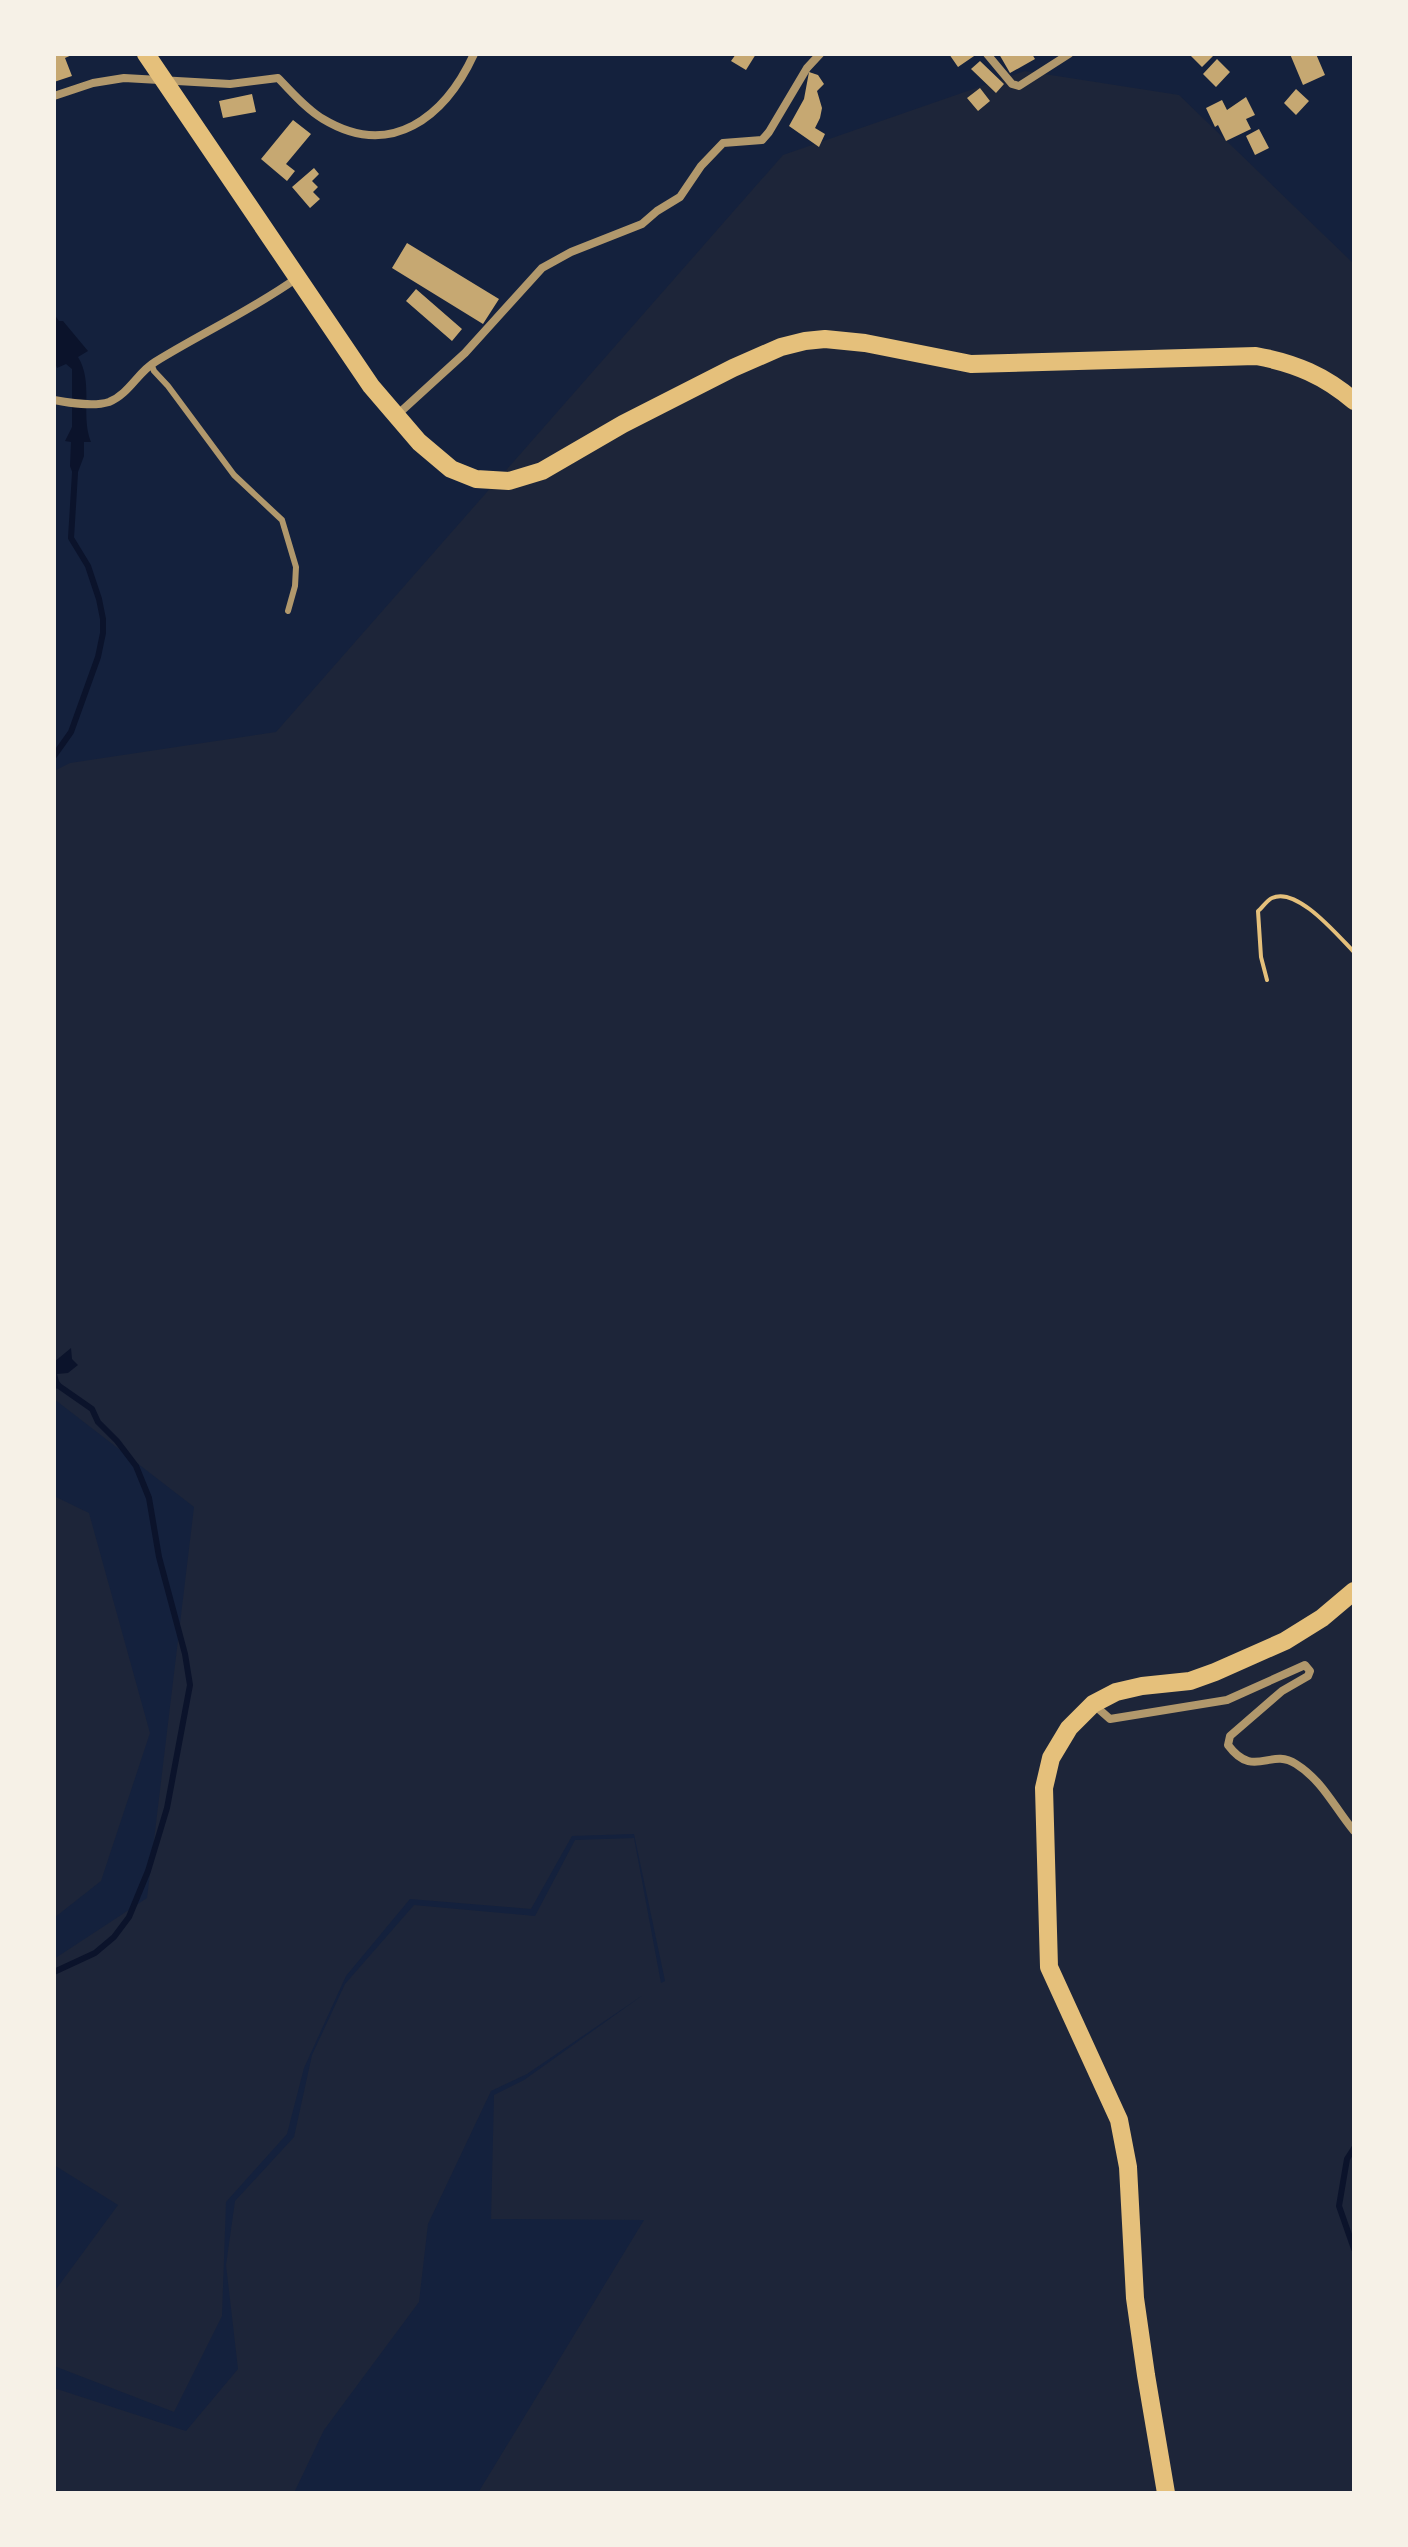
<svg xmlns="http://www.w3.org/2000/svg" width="1408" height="2547" viewBox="0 0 1408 2547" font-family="Barlow,sans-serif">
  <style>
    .green { fill: #1d2539 }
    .water { fill: #0b132b }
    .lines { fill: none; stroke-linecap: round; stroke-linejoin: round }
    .stream { stroke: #0b132b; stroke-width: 6 }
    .building { fill: #c6a872 }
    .path { stroke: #e5c07b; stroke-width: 4 }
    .service { stroke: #b1986c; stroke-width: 6 }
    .minor { stroke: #b1986c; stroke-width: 8 }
    .primary { stroke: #e5c07b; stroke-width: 18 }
  </style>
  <rect width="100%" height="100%" fill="#14213d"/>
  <path class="green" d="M1025,71L1179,95L1354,264V2493H478L644,2220L491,2219L494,2095L524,2080L643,1995L527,2074L491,2091L428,2224L419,2302L324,2430L294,2493H54V2388L186,2431L238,2369L226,2265L235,2201L294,2137L312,2055L345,1984L414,1905L535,1916L575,1840L634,1838L661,1983L665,1981L634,1834L572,1836L531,1909L410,1899L346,1976L304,2068L287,2134L226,2202L222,2316L174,2412L54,2366V2292L118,2205L54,2165V1959L147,1898L194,1507L54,1399V771L70,763L276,732L783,155Z
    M54,1496L89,1513L150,1733L101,1881L54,1918Z"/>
  <path class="water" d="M54,314L59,321H63L88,351L78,357C94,383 80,415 91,442H84V456L75,480L70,466L71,442L65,441L72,427V369L66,364L57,368L54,361Z
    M71,1348L72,1359L78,1365L68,1373L57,1374L60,1385L54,1391V1362Z"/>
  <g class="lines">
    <path class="stream" d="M54,756L71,732L98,657L103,633V619L99,599L88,566L71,538L75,473
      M54,1380L59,1386L92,1409L98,1422L117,1441L136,1466L149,1498L159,1557L185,1654L190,1685L167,1808L148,1871L129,1917L114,1937L95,1953L54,1972
      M1354,2148L1347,2159L1339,2206L1354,2249"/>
  </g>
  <path class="building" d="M54,54H74L65,58L72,76L54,82Z
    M736,54H756L746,70L731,61Z
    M949,54H977L958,67Z
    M999,54H1032L1035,59L1010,73Z
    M1189,54H1211L1213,56L1202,67Z
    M1290,54H1316L1325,75L1303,85Z
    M1217,59L1230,72L1216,87L1203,74Z
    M980,61L1004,84L996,93L971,69Z
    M809,72L818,75L824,84L817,91L822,108L820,118L815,128L825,134L819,147L789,126L804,99Z
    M980,88L990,101L978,111L967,98Z
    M1296,89L1309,101L1296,115L1284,103Z
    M252,94L256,112L223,118L219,101Z
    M1246,97L1255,115L1246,119L1251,129L1226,141L1218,125L1215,127L1206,108L1222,100L1227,110Z
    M293,120L311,134L286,164L295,171L287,181L261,159Z
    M1259,129L1269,148L1255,155L1246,136Z
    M314,168L319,174L312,181L318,187L313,192L320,199L310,208L292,187Z
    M407,243L499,299L483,324L392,268Z
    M416,289L462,329L452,341L406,301Z"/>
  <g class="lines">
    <path class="path" d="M1267,980L1261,957L1258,911C1262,908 1267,900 1272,898C1297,886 1338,936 1354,952"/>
    <path class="service" d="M151,364L154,371L168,386L234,475L282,520L296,567L295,586L288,611"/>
    <path class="minor" d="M987,54L1012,84L1019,86L1069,54
      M54,96L93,83L124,78L230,84L278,78C292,92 306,109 323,119C391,160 445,117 474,54
      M54,400C70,403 93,407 109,402C129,394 138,372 155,362C202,333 252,310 297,278
      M397,415L465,353L542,268L571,252L642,224L657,211L680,197L701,166L723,143L762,140L769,132L807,68L820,54
      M1093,1704L1110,1719L1227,1700L1305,1665L1310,1671L1308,1676L1282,1691L1230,1736L1228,1745C1254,1780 1270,1747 1296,1764C1323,1781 1334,1807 1354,1831"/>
    <path class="primary" d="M146,54L371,386L419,442L451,469L476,479L509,481L542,471L623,424L733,368L781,347L805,341L825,339L865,343L971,364L1256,356C1295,363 1325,376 1354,401
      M1166,2493L1146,2375L1135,2298L1128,2167L1119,2120L1049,1967L1044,1788L1051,1758L1069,1728L1093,1704L1116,1692L1142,1686L1190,1681L1215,1672L1285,1641L1322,1618L1354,1591"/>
  </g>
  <rect width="1408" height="2547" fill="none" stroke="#f6f1e7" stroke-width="112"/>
</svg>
